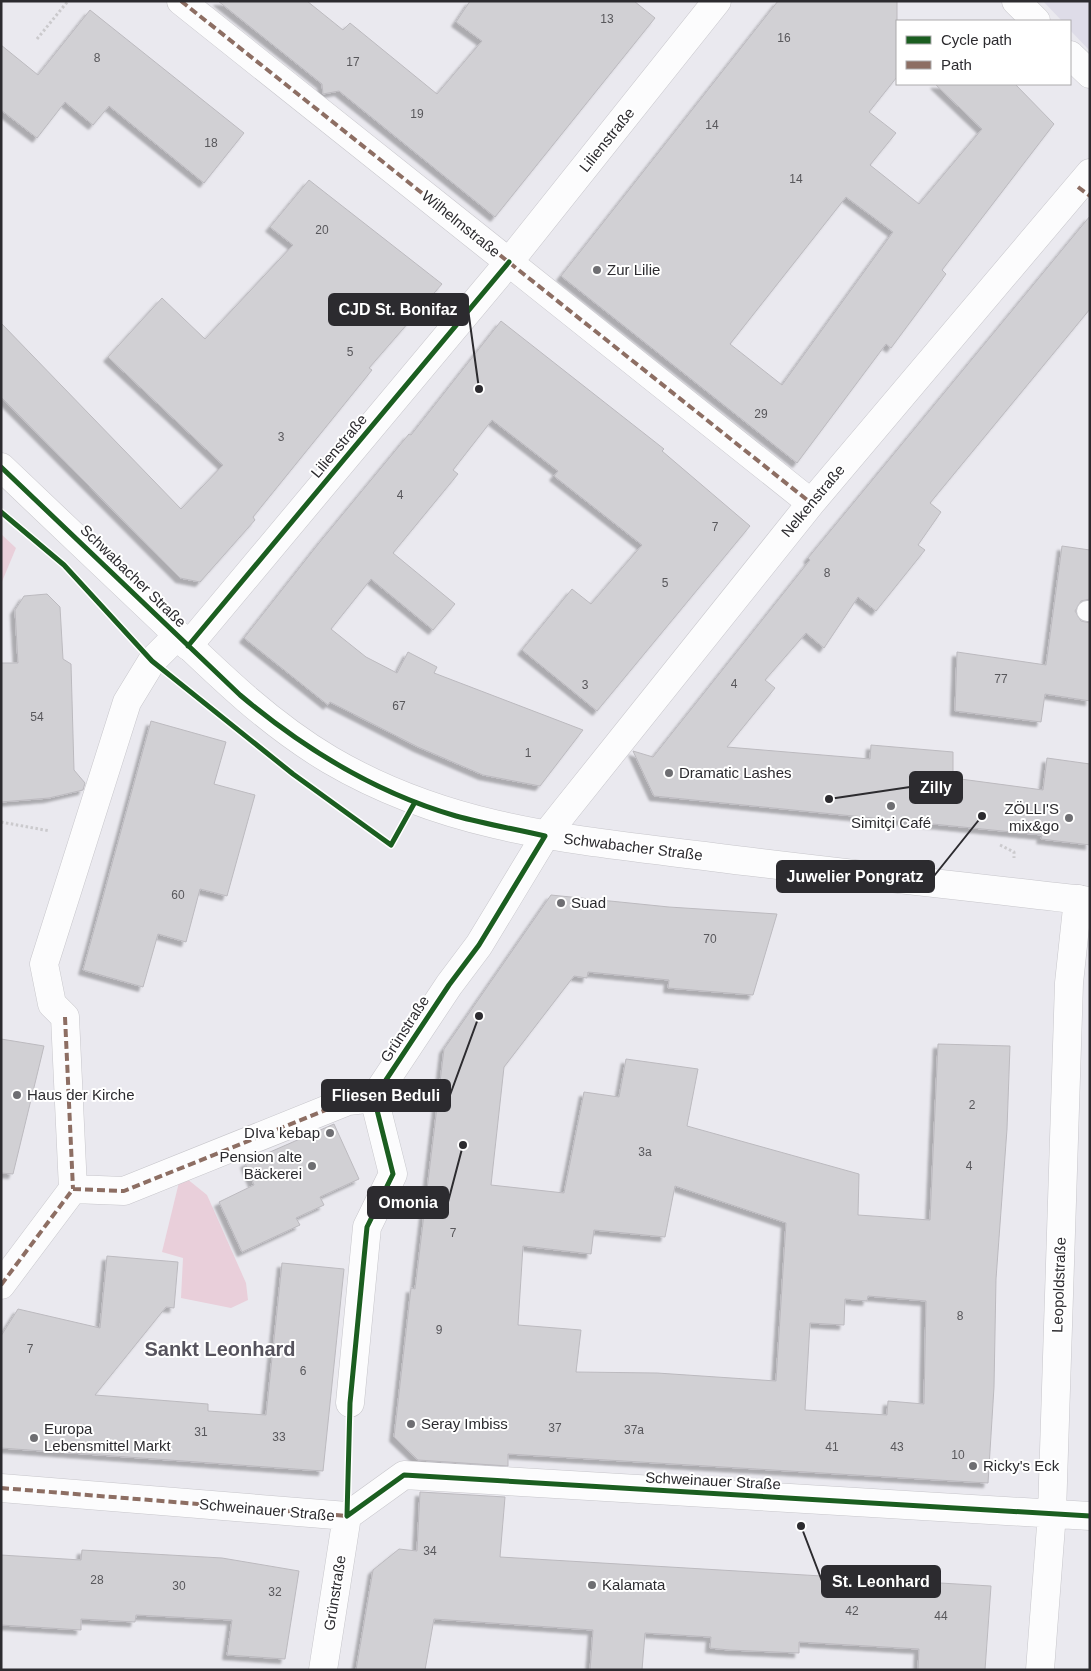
<svg xmlns="http://www.w3.org/2000/svg" width="1091" height="1671" viewBox="0 0 1091 1671" font-family="Arial,sans-serif">
  <style>
    .built { fill: #dedce8 }
    .green { fill: #e9cfda }
    .building { fill: #d1d0d4; stroke: #bcbabf; fill-rule: evenodd; filter: url(#shadow) }
    .lines { fill: none; stroke-linecap: round; stroke-linejoin: round }
    .lane-casing { stroke: #c7c6cb; stroke-width: 22 }
    .street-casing { stroke: #c7c6cb; stroke-width: 29 }
    .secondary-casing { stroke: #c7c6cb; stroke-width: 29 }
    .path { stroke: #cbcacd; stroke-width: 3; stroke-dasharray: 2.5 2.5; stroke-linecap: butt }
    .lane { stroke: #fcfcfd; stroke-width: 20 }
    .street { stroke: #fcfcfd; stroke-width: 28 }
    .secondary { stroke: #fcfcfd; stroke-width: 28 }
    .quiet { stroke: #8d6e63; stroke-width: 4; stroke-dasharray: 8 4; stroke-linecap: butt }
    .cycleway-casing { stroke: #fff; stroke-width: 8 }
    .cycleway { stroke: #1b5e20; stroke-width: 5 }
    .poi-dot { fill: #6e6e72; stroke: #fff; stroke-width: 2 }
    .labels { text-anchor: middle; stroke-width: 4; stroke-linejoin: round; paint-order: stroke }
    .number-label { font-size: 12px; fill: #58575b }
    .street-label { font-size: 15px; fill: #2c2b2f; stroke: #fff }
    .poi-label { font-size: 15px; fill: #2c2b2f; stroke: #fff; text-anchor: start }
    .district-label { font-size: 20px; font-weight: bold; fill: #56535d; stroke: #fff }
    .leader { fill: none; stroke: #2c2b2f; stroke-width: 2 }
    .callout-dot { fill: #2c2b2f; stroke: #fff; stroke-width: 2 }
    .callout { fill: #2c2b2f; stroke: #2c2b2f; stroke-width: 2 }
    .callout-label { font-size: 16px; text-anchor: middle; font-weight: bold; fill: #fff }
  </style>
  <defs>
    <filter id="shadow"><feDropShadow dx="-4.5" dy="4.5" stdDeviation="1" flood-color="#0004"/></filter>
  </defs>
  <rect width="100%" height="100%" fill="#eae9ef"/>
  <path class="built" d="M1043,1H1090V51L1070,30V21H1062Z"/>
  <path class="green" d="M1,534L16,548L1,584Z
    M181,1174L207,1195L246,1283L248,1300L231,1308L181,1298L183,1258L162,1252Z"/>
  <path class="building" d="M218,1H307L343,30L350,23L437,94L482,41L456,22L470,1H634L655,18L495,217L339,91L323,94L322,84Z
    M778,1H897V77L869,112L896,133L870,165L919,204L982,129L935,84H1015L1054,124L942,270L946,274L891,348L886,344L797,463L561,276ZM846,197L893,232L782,385L730,344Z
    M90,10L244,133L204,183L109,106L93,125L65,102L37,138L1,110V45L38,75Z
    M309,180L442,284L369,368L372,370L253,517L255,520L200,582L180,578L1,397V323L181,509L223,465L108,357L162,298L205,339L293,245L270,227Z
    M1090,216V309L930,503L941,512L918,545L925,550L876,611L858,597L824,648L806,633L765,680L775,688L727,747L870,759L871,745L953,752V778L1043,790L1047,758L1090,764V845L1041,839L1042,835L654,796L633,751L653,757L810,560L808,558Z
    M501,321L664,449L662,451L750,526L597,711L522,650L572,589L591,604L642,545L554,476L558,471L492,420L453,470L458,474L393,553L455,604L433,630L371,579L331,629L366,657L397,673L408,652L437,667L434,673L583,730L540,786L483,775L418,747L330,702L328,705L244,638L319,543L409,434L411,435Z
    M1062,546L1090,550V599L1081,601L1075,611L1081,621L1090,623V701L1045,694L1041,722L955,711L957,652L1046,665Z
    M47,594L60,607L63,659L71,664L74,770L85,783L83,790L49,798L1,802V663H18L15,610L24,596Z
    M151,721L226,742L214,784L255,795L227,896L200,889L186,942L158,934L143,987L83,970Z
    M551,895L669,907L777,914L753,995L668,988L669,980L588,972L587,978L574,976L504,1067L491,1185L564,1193L584,1092L619,1097L626,1059L698,1069L687,1126L859,1174L858,1215L930,1220L938,1044L1010,1046L1007,1129L996,1279L994,1387L988,1483L508,1454V1466L418,1460L394,1437L411,1288L415,1289L444,1049ZM675,1186L786,1223L776,1381L657,1373L576,1372L581,1330L518,1325L523,1246L591,1254L594,1230L665,1237ZM868,1296L926,1301L924,1404L888,1401L887,1415L805,1410L810,1323L844,1325L845,1299L867,1301Z
    M1,1039L44,1046L13,1174L1,1173Z
    M334,1124L359,1179L320,1197L324,1205L296,1218L300,1225L242,1252L219,1202L254,1185L245,1163Z
    M107,1256L178,1262L174,1308L166,1307L95,1395L208,1404V1411L266,1415L282,1263L344,1269L323,1471L1,1448V1336L18,1309L100,1328Z
    M420,1492L505,1497L500,1557L991,1586L985,1670H918L919,1649L799,1642V1653L729,1650L710,1648L711,1637L645,1633L642,1670H590L593,1630L434,1619L425,1670H356L373,1570L399,1549L417,1551Z
    M82,1550L222,1558L299,1571L285,1659L227,1655L232,1620L136,1615L135,1622L81,1619V1630L1,1625V1555L81,1560Z"/>
  <g class="lines">
    <g class="lane-casing">
      <path id="lane" d="M1087,611H1090"/>
    </g>
    <g class="street-casing">
      <path id="street" d="M181,1L811,503
        M1016,1L1036,21
        M1070,55L1090,74
        M188,646L509,262L717,1
        M73,1189L65,1017L52,1004L44,964L127,702L152,661L178,635
        M73,1189L124,1191L348,1101L374,1098
        M1,1285L73,1189
        M350,1403L367,1227L393,1174L374,1098L449,985L479,945L545,836L568,807L811,503L1090,173
        M1,1488L347,1516L404,1475L1090,1516
        M323,1670L347,1516
        M1040,1670L1052,1513L1069,983L1078,899"/>
    </g>
    <g class="secondary-casing">
      <path id="secondary" d="M1,467C54,518 108,568 161,619C214,670 266,722 330,760C451,831 576,840 712,857C838,873 964,886 1090,901"/>
    </g>
    <path class="path" d="M37,39L68,1
      M1,822L50,831
      M1000,845L1014,852V858"/>
    <use href="#lane" class="lane"/>
    <use href="#street" class="street"/>
    <use href="#secondary" class="secondary"/>
    <path class="quiet" d="M181,1L811,503
      M1078,187L1090,196
      M790,528L830,480
      M65,1017L73,1189
      M73,1189L124,1191L348,1101L374,1098
      M1,1285L73,1189
      M1,1488L347,1516L350,1514"/>
    <g class="cycleway-casing">
      <path id="cycleway" d="M1,467L240,695C303,748 376,793 456,816C485,824 515,829 545,836L479,945L449,985L374,1098L393,1174L367,1227L350,1403L347,1516
        M1,512L64,565L152,661L293,774L391,845L415,802
        M188,646L509,262
        M347,1516L404,1475L1090,1516"/>
    </g>
    <use href="#cycleway" class="cycleway"/>
  </g>
  <g class="poi-dot">
    <circle cx="597" cy="270" r="5"/>
    <circle cx="669" cy="773" r="5"/>
    <circle cx="891" cy="806" r="5"/>
    <circle cx="1069" cy="818" r="5"/>
    <circle cx="561" cy="903" r="5"/>
    <circle cx="17" cy="1095" r="5"/>
    <circle cx="330" cy="1133" r="5"/>
    <circle cx="312" cy="1166" r="5"/>
    <circle cx="411" cy="1424" r="5"/>
    <circle cx="34" cy="1438" r="5"/>
    <circle cx="973" cy="1466" r="5"/>
    <circle cx="592" cy="1585" r="5"/>
  </g>
  <g class="labels">
    <g class="number-label">
      <text x="607" y="23">13</text>
      <text x="784" y="42">16</text>
      <text x="97" y="62">8</text>
      <text x="353" y="66">17</text>
      <text x="417" y="118">19</text>
      <text x="712" y="129">14</text>
      <text x="211" y="147">18</text>
      <text x="796" y="183">14</text>
      <text x="322" y="234">20</text>
      <text x="350" y="356">5</text>
      <text x="761" y="418">29</text>
      <text x="281" y="441">3</text>
      <text x="400" y="499">4</text>
      <text x="715" y="531">7</text>
      <text x="827" y="577">8</text>
      <text x="665" y="587">5</text>
      <text x="1001" y="683">77</text>
      <text x="734" y="688">4</text>
      <text x="585" y="689">3</text>
      <text x="399" y="710">67</text>
      <text x="37" y="721">54</text>
      <text x="528" y="757">1</text>
      <text x="178" y="899">60</text>
      <text x="710" y="943">70</text>
      <text x="972" y="1109">2</text>
      <text x="645" y="1156">3a</text>
      <text x="969" y="1170">4</text>
      <text x="453" y="1237">7</text>
      <text x="960" y="1320">8</text>
      <text x="439" y="1334">9</text>
      <text x="30" y="1353">7</text>
      <text x="303" y="1375">6</text>
      <text x="555" y="1432">37</text>
      <text x="634" y="1434">37a</text>
      <text x="201" y="1436">31</text>
      <text x="279" y="1441">33</text>
      <text x="832" y="1451">41</text>
      <text x="897" y="1451">43</text>
      <text x="958" y="1459">10</text>
      <text x="430" y="1555">34</text>
      <text x="97" y="1584">28</text>
      <text x="179" y="1590">30</text>
      <text x="275" y="1596">32</text>
      <text x="852" y="1615">42</text>
      <text x="941" y="1620">44</text>
    </g>
    <g class="street-label">
      <text transform="translate(607 140) rotate(-51)" y="5">Lilienstraße</text>
      <text transform="translate(461 224) rotate(39)" y="5">Wilhelmstraße</text>
      <text transform="translate(339 446) rotate(-50)" y="5">Lilienstraße</text>
      <text transform="translate(813 501) rotate(-50)" y="5">Nelkenstraße</text>
      <text transform="translate(133 576) rotate(44)" y="5">Schwabacher Straße</text>
      <text transform="translate(633 847) rotate(7)" y="5">Schwabacher Straße</text>
      <text transform="translate(405 1029) rotate(-57)" y="5">Grünstraße</text>
      <text transform="translate(1059 1285) rotate(-88)" y="5">Leopoldstraße</text>
      <text transform="translate(713 1481) rotate(3)" y="5">Schweinauer Straße</text>
      <text transform="translate(267 1510) rotate(5)" y="5">Schweinauer Straße</text>
      <text transform="translate(335 1593) rotate(-81)" y="5">Grünstraße</text>
    </g>
    <g class="poi-label">
      <text x="607" y="275">Zur Lilie</text>
      <text x="679" y="778">Dramatic Lashes</text>
      <text x="1059" y="814" text-anchor="end">ZÖLLI'S<tspan x="1059" dy="17">mix&amp;go</tspan></text>
      <text x="891" y="828" text-anchor="middle">Simitçi Café</text>
      <text x="571" y="908">Suad</text>
      <text x="27" y="1100">Haus der Kirche</text>
      <text x="320" y="1138" text-anchor="end">DIva kebap</text>
      <text x="302" y="1162" text-anchor="end">Pension alte<tspan x="302" dy="17">Bäckerei</tspan></text>
      <text x="421" y="1429">Seray Imbiss</text>
      <text x="44" y="1434">Europa<tspan x="44" dy="17">Lebensmittel Markt</tspan></text>
      <text x="983" y="1471">Ricky's Eck</text>
      <text x="602" y="1590">Kalamata</text>
    </g>
    <g class="district-label">
      <text x="220" y="1356">Sankt Leonhard</text>
    </g>
  </g>
  <path class="leader" d="M479 389L468 309M829 799L910 787M982 816L934 876M479 1016L450 1095M463 1145L448 1202M801 1526L822 1581"/>
  <g class="callout-dot">
    <circle cx="479" cy="389" r="5"/>
    <circle cx="829" cy="799" r="5"/>
    <circle cx="982" cy="816" r="5"/>
    <circle cx="479" cy="1016" r="5"/>
    <circle cx="463" cy="1145" r="5"/>
    <circle cx="801" cy="1526" r="5"/>
  </g>
  <g class="callout">
    <rect x="329" y="294" width="139" height="31" rx="5"/>
    <rect x="910" y="772" width="52" height="31" rx="5"/>
    <rect x="777" y="861" width="157" height="31" rx="5"/>
    <rect x="322" y="1080" width="128" height="31" rx="5"/>
    <rect x="368" y="1187" width="80" height="31" rx="5"/>
    <rect x="822" y="1566" width="118" height="31" rx="5"/>
  </g>
  <g class="callout-label">
    <text x="398" y="315">CJD St. Bonifaz</text>
    <text x="936" y="793">Zilly</text>
    <text x="855" y="882">Juwelier Pongratz</text>
    <text x="386" y="1101">Fliesen Beduli</text>
    <text x="408" y="1208">Omonia</text>
    <text x="881" y="1587">St. Leonhard</text>
  </g>
  <rect width="1091" height="1671" fill="none" stroke="#2c2b2f" stroke-width="5"/>
  <rect x="896" y="20" width="175" height="65" fill="#ffffff" stroke="#abaaac"/>
  <rect x="906" y="36" width="25" height="8" fill="#1b5e20" stroke="#abaaac"/>
  <text x="941" y="45" font-size="15" fill="#2c2b2f">Cycle path</text>
  <rect x="906" y="61" width="25" height="8" fill="#8d6e63" stroke="#abaaac"/>
  <text x="941" y="70" font-size="15" fill="#2c2b2f">Path</text>
</svg>
